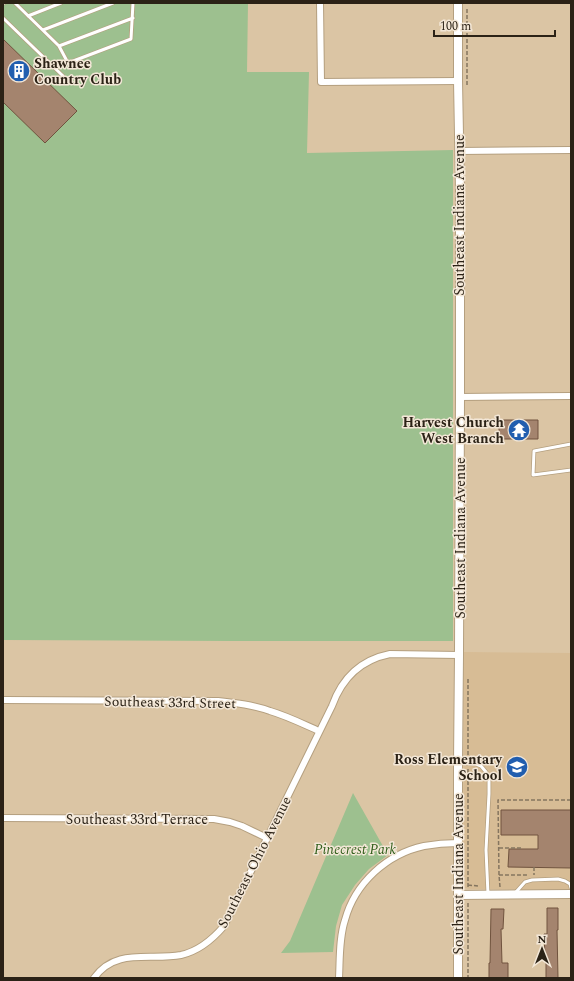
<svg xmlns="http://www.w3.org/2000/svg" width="574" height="981" viewBox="0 0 574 981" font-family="Spectral,serif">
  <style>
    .built { fill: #d7bc95 }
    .green { fill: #9dc08f }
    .building { fill: #a4846e; stroke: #70533e }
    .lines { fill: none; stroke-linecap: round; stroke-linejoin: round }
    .service-casing { stroke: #b49f7f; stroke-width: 4.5 }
    .minor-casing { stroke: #b49f7f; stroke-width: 8 }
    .tertiary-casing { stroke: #b49f7f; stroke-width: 10 }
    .path { stroke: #85755f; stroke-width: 1.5; stroke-dasharray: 4 2; stroke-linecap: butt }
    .service { stroke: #fff; stroke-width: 3 }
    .minor { stroke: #fff; stroke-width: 6 }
    .tertiary { stroke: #fff; stroke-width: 8 }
    .labels { text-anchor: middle; stroke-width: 3; stroke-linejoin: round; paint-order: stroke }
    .poi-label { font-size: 14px; font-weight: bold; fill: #2b2216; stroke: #f3e7d7; text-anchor: end }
    .street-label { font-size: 14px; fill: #2b2216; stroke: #f3e7d7 }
    .park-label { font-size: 14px; font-style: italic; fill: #325f1c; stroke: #f3e7d7 }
  </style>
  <rect width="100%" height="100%" fill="#dbc5a4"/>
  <path class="built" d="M464,652L571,653V890L471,889L465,888L463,881Z"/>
  <path class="green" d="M3,3H248L247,72H309L307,153L453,150V641H232L3,640Z
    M353,793L388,855L369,869L355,885L342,905L336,926L333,952L281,953L290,941Z"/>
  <path class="building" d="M3,39L77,111L45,143L3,102Z
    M499,420H538V439H499Z
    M501,810H571V868L508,867L509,849H538V835H501Z
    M547,908H558V930H557L558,978H546V956H545L544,934H547Z
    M491,909H504L503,929H501L502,963H508V978H489V963H490Z"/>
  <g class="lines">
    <g class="service-casing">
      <path id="service" d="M3,3H4
        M15,3L59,46L68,63L52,66
        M28,16L61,3
        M3,18L63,76
        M43,30L113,3
        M59,46L133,18
        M68,63L131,39L133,3
        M571,444L534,451L533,475L571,470
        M460,763L476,764L481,766L486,772L489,778V794L486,850L488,894
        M516,892L525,882L532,880L558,879L565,881L570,884L571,888"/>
    </g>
    <g class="minor-casing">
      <path id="minor" d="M320,3L321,82L458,81
        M459,151L571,150
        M460,397L571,396
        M3,700L218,701C236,703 254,705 270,711C287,716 303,724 319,731
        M3,818L214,819L230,822L242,826L267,838
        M94,978C116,947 150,961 181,955C199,951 212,940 224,926L332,706C342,678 360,660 390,654L459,655
        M339,978C340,959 339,938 345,920C355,883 387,854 424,846C435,844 447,843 458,843"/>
    </g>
    <g class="tertiary-casing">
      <path id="tertiary" d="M458,3V81L460,189V397L459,655L458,763V978
        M458,895L571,894"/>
    </g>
    <path class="path" d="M467,9V87
      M468,679V759
      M468,769V887
      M499,848H521
      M534,867V875
      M499,875L498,800H571
      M468,885L478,886
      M500,887L499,875H528
      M468,903V978"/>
    <use href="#service" class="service"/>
    <use href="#minor" class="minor"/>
    <use href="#tertiary" class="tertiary"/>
  </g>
  <defs>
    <g id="building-disc" transform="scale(1.15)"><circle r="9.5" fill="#215eaf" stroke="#f3e7d7"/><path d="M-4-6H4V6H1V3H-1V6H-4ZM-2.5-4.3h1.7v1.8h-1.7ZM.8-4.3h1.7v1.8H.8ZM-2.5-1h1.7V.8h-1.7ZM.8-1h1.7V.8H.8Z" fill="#fff"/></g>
    <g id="temple-disc" transform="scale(1.15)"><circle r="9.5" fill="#215eaf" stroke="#f3e7d7"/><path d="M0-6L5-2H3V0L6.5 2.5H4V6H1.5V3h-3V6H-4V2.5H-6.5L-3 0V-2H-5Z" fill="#fff"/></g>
    <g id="school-disc" transform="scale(1.15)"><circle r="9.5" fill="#215eaf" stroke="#f3e7d7"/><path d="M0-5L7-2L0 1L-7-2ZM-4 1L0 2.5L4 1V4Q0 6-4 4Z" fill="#fff"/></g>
  </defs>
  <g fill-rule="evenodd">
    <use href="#building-disc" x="19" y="71"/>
    <use href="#temple-disc" x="519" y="430"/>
    <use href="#school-disc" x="517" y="767"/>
  </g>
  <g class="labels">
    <g class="poi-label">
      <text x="34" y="68" text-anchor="start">Shawnee<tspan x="34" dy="16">Country Club</tspan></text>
      <text x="504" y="427">Harvest Church<tspan x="504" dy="16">West Branch</tspan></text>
      <text x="502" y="764">Ross Elementary<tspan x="502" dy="16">School</tspan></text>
    </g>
    <g class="street-label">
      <text transform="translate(459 215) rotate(-90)" y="5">Southeast Indiana Avenue</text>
      <text transform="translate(460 538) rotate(-90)" y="5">Southeast Indiana Avenue</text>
      <text transform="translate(170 702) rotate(1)" y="5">Southeast 33rd Street</text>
      <text x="137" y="824">Southeast 33rd Terrace</text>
      <text transform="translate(254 862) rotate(-63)" y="5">Southeast Ohio Avenue</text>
      <text transform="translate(458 874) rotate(-90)" y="5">Southeast Indiana Avenue</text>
    </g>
    <g class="park-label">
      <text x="355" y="854">Pinecrest Park</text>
    </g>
  </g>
  <rect width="574" height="981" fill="none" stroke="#2b2216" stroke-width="8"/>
  <g transform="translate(542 949)" stroke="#f3e7d7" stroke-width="3" paint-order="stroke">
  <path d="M0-3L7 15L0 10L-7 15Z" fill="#2b2216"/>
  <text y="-6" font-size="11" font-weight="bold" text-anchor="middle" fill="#2b2216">N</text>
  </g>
  <path d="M434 30v6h121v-6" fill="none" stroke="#2b2216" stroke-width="2"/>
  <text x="440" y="30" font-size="12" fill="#2b2216" stroke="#f3e7d7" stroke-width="3" paint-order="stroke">100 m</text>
</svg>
